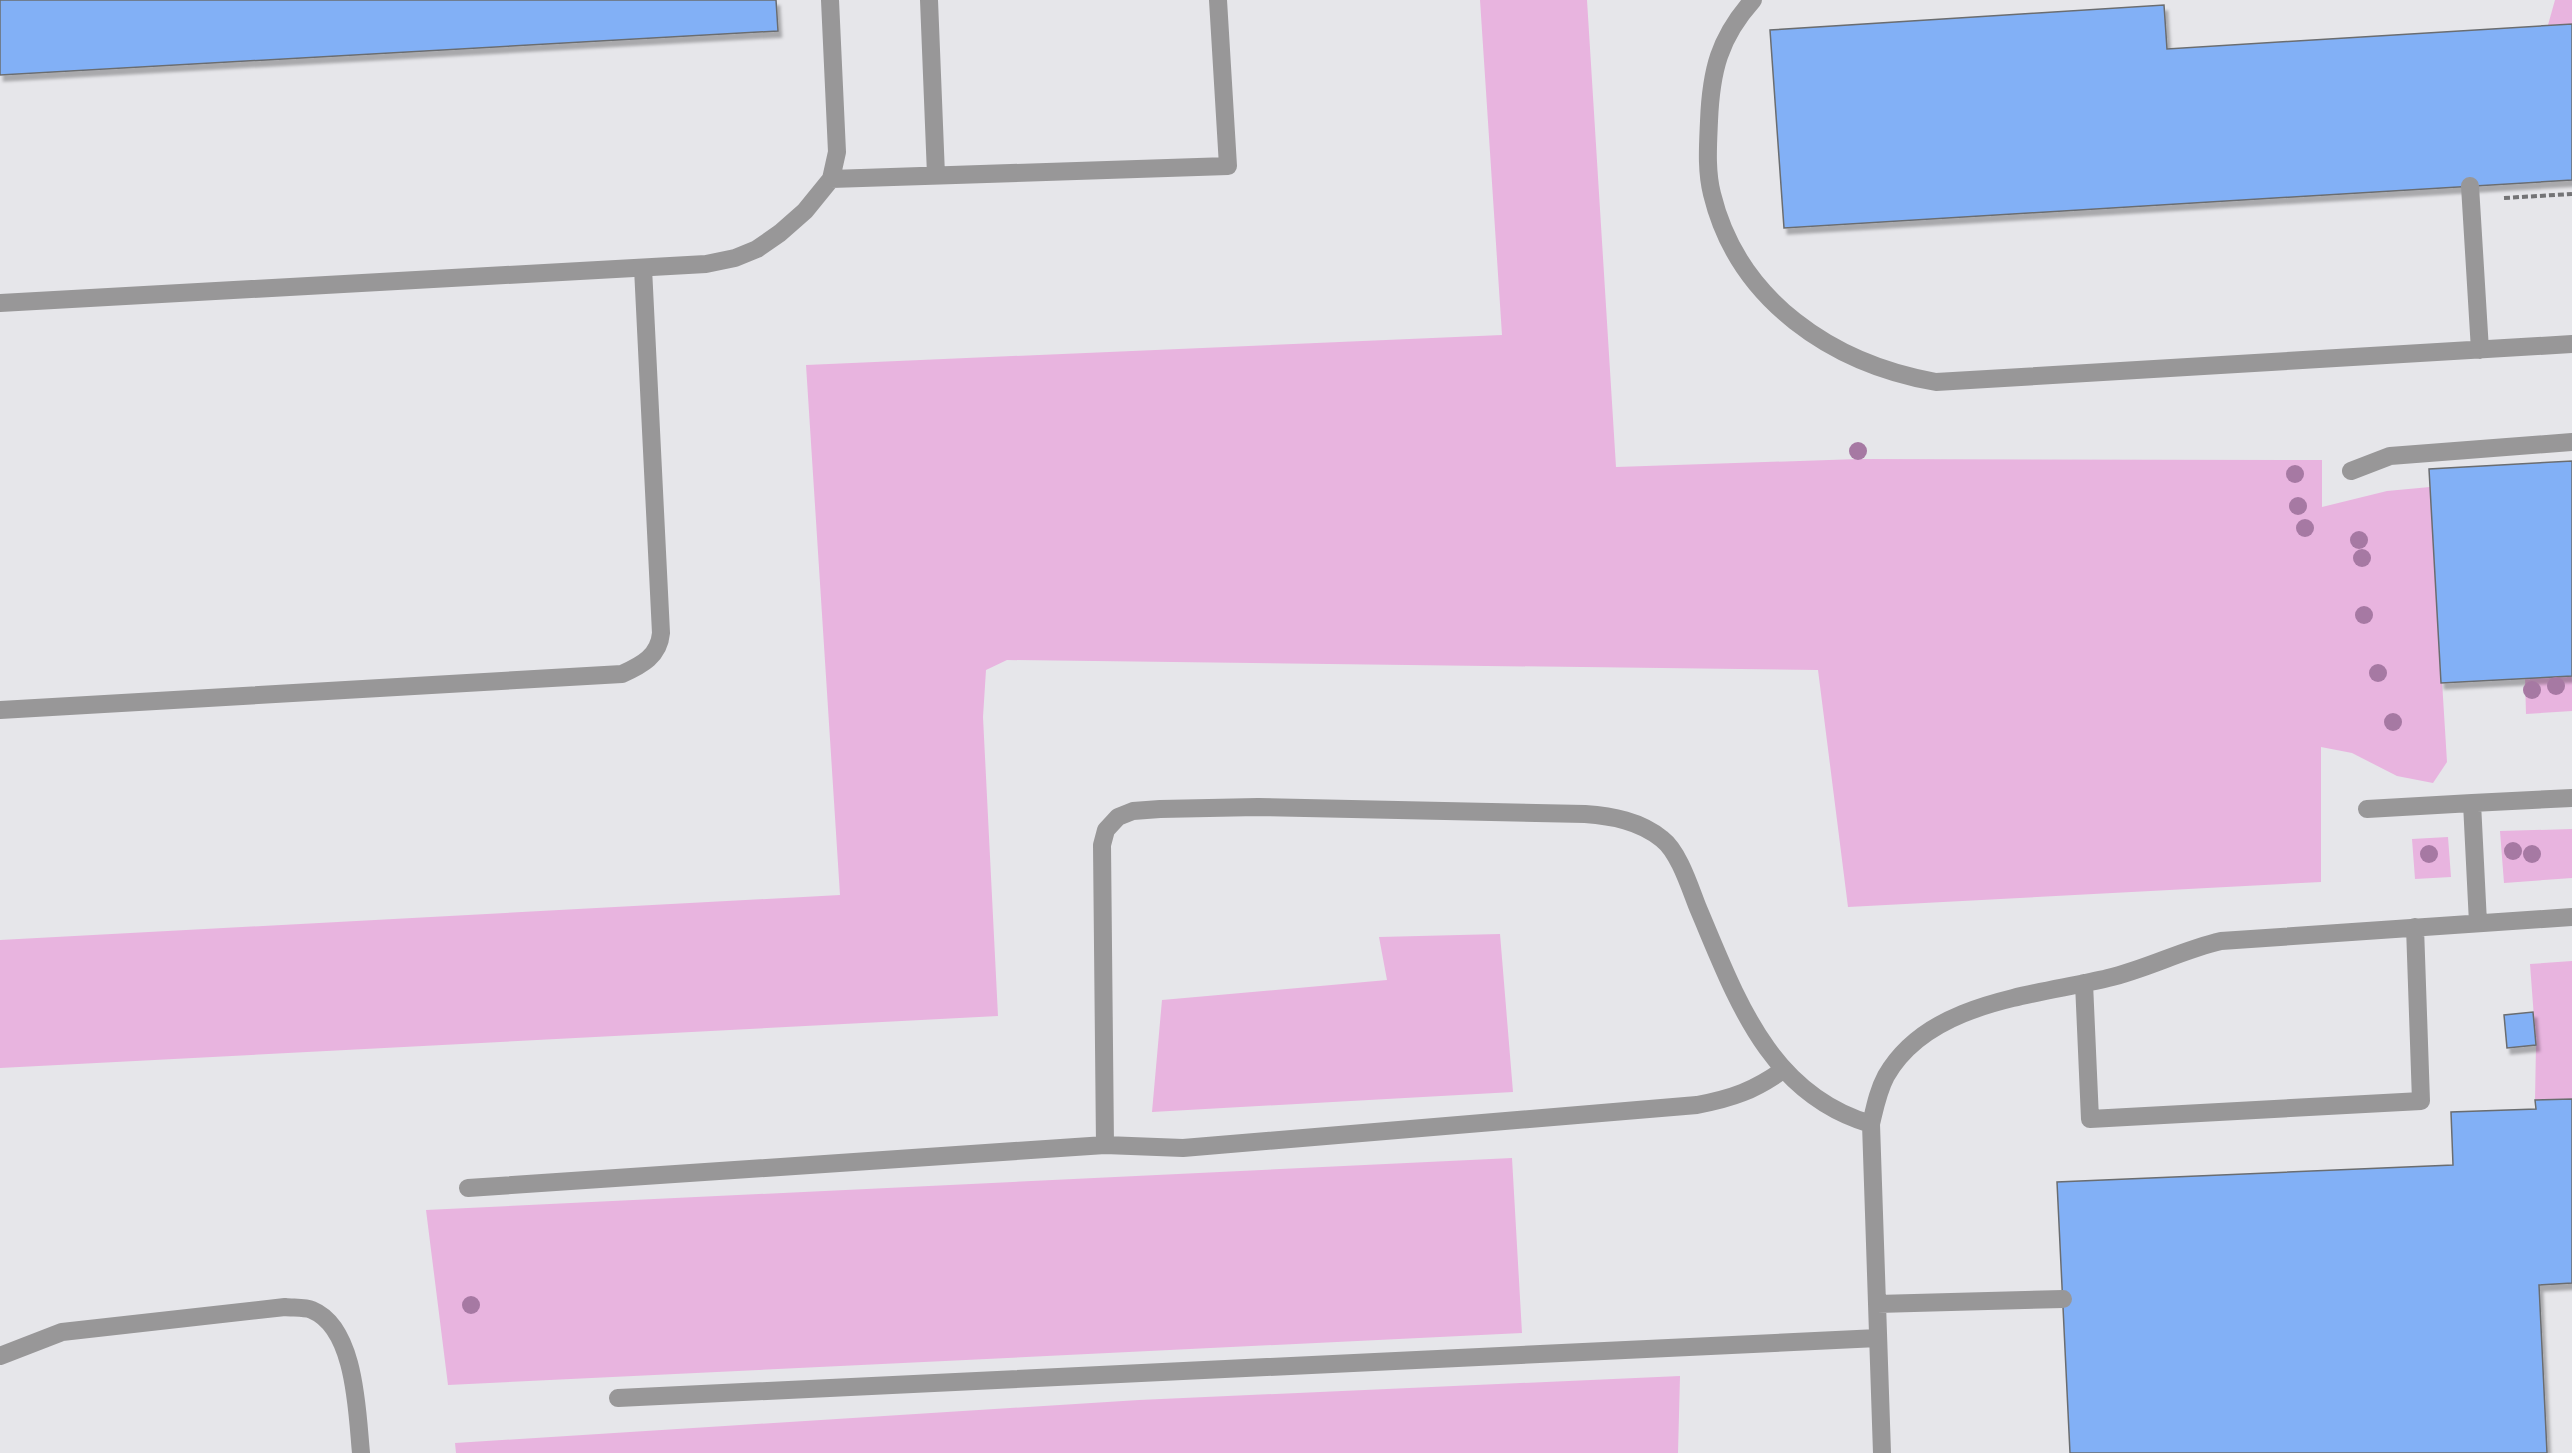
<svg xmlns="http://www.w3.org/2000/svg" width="2572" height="1453" viewBox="0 0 2572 1453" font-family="Poppins,sans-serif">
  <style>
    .green { fill: #e8b4df }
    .building { fill: #82b0f6; stroke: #6b6d70; stroke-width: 1.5; filter: url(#shadow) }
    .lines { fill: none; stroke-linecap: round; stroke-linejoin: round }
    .path { stroke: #747476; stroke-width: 4; stroke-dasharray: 6 3; stroke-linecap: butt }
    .minor { stroke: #989798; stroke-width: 18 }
    .tree { fill: #a679a3 }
  </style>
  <defs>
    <filter id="shadow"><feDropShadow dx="3.5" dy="6" stdDeviation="1.5" flood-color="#0004"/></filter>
  </defs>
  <rect width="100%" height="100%" fill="#e6e6ea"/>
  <path class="green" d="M1480,0H1587L1616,467L1858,459L2322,460V507L2387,491L2430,487L2447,762L2433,783L2397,776L2352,753L2321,747V882L1848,907L1818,670L1007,660L986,670L983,717L998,1016L0,1068V940L840,895L806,365L1502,335Z
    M2555,0H2572V24L2548,25Z
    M2572,676V711L2526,714L2525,678Z
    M2572,829V878L2504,883L2500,831Z
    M2448,837L2451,877L2415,879L2412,839Z
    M1500,934L1513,1092L1152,1112L1162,1000L1387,980L1379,937Z
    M2572,961V1099L2535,1100L2536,1045L2530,964Z
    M1512,1158L1522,1333L448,1385L426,1210Z
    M1680,1376L1678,1453H456L455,1443L1139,1400Z"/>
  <path class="building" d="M0,0H776L778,31L0,75Z
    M2164,5L2167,49L2572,24V180L1784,228L1770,30Z
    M2572,461V676L2441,683L2429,469Z
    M2533,1012L2536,1045L2507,1048L2504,1015Z
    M2572,1099V1283L2539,1285L2547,1453H2070L2057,1182L2453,1165L2451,1112L2536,1109L2535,1100Z"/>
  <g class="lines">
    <path class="path" d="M2504,198L2572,194"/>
    <path class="minor" d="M929,0L936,175
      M1753,0C1719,38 1711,71 1709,121C1708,145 1706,170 1712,194C1738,301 1833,364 1936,382L2572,344
      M831,179L1228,166L1218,0
      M2470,186L2480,350
      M0,303L706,264L735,258L757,249L780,233L805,211L831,179L837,152L830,0
      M2351,471L2390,456L2572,442
      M0,710L622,674C642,665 659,656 661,633L643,268
      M2367,809L2472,803
      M2478,923L2472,803L2572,798
      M2084,983L2090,1119L2421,1101L2415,927
      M1105,1145L1102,845L1106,830L1118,817L1133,811L1160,809L1258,807L1585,814C1612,816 1640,821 1662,839C1679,852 1690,888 1698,908C1736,997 1768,1094 1871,1124
      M468,1188L1105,1145L1183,1148L1697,1105C1733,1098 1753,1091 1783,1070
      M1877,1304L2063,1299
      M0,1356L62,1332L285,1307C293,1308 305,1307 312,1310C356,1328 357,1413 361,1453
      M618,1398L1878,1338
      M1882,1453L1871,1124C1875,1107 1878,1091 1886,1076C1929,1001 2034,996 2108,978C2147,969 2182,950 2221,941L2572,917"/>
  </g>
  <g class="tree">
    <circle cx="1858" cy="451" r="9"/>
    <circle cx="2295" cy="474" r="9"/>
    <circle cx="2298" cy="506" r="9"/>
    <circle cx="2305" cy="528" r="9"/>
    <circle cx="2359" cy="540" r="9"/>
    <circle cx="2362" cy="558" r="9"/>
    <circle cx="2364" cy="615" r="9"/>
    <circle cx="2378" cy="673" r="9"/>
    <circle cx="2556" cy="686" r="9"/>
    <circle cx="2532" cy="690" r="9"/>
    <circle cx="2393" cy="722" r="9"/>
    <circle cx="2513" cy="851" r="9"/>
    <circle cx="2429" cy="854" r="9"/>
    <circle cx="2532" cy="854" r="9"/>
    <circle cx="471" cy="1305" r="9"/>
  </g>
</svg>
